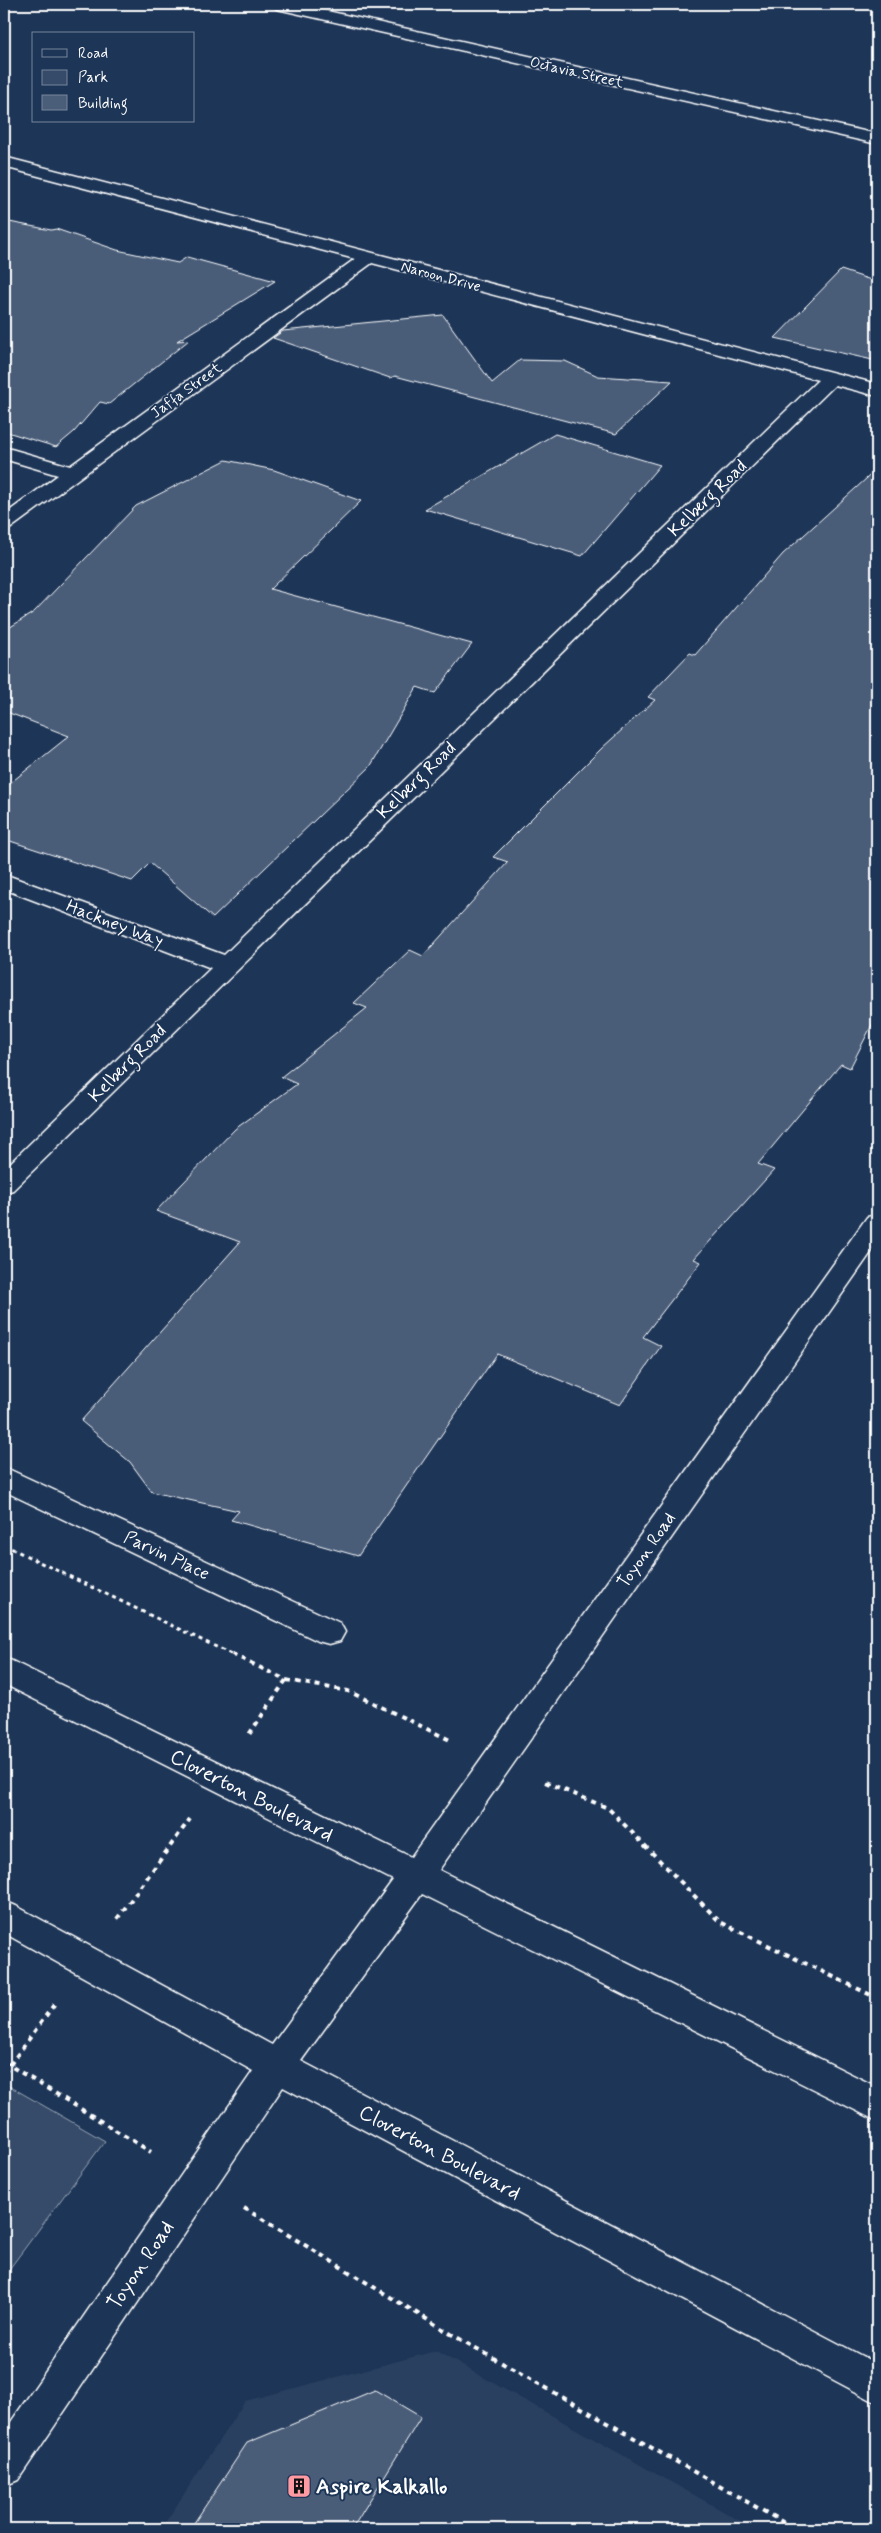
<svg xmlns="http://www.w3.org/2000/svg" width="881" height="2533" viewBox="0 0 881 2533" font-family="Mynerve,sans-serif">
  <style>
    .built { fill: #2a4161 }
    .green { fill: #364b69; stroke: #9aa5b4 }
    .building { fill: #4a5d79; stroke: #fff }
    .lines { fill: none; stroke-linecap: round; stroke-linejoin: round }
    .minor-casing { stroke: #fff; stroke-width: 3 }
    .path-far1 { stroke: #fff; stroke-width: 3; stroke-dasharray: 4 4; stroke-linecap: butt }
    .path { stroke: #fff; stroke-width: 4; stroke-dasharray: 5 5; stroke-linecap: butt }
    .minor { fill: #1d3557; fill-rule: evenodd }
    .labels { text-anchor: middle; stroke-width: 4; stroke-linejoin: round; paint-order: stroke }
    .far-street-label { font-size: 15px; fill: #fff; stroke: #1d3557 }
    .street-label { font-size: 18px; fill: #fff; stroke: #1d3557 }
    .near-street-label { font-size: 21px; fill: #fff; stroke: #1d3557 }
    .near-poi-label { font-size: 21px; font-weight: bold; fill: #fff; stroke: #1d3557; text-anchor: start }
  </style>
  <rect width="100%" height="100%" fill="#1d3557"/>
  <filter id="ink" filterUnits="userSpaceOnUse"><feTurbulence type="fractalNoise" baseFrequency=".02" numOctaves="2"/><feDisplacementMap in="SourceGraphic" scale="10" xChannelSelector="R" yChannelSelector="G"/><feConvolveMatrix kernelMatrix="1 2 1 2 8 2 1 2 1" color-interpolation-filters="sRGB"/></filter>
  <g filter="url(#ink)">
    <path class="built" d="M436,2351L755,2529H161L245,2401Z"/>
    <path class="green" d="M4,2083L105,2141L4,2276Z"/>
    <path class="building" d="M4,221L51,230L56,229L117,250L178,263L187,257L275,281L177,341L189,340L109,404L100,402L74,432L56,447L4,431Z
      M841,270L877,282V361L775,338Z
      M443,315L492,383L520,360L565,361L598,376L672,381L616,434L395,376L390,378L273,338L283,331Z
      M555,434L660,465L582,556L425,509Z
      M226,460L274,470L361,501L270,589L472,644L435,693L417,687L370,767L213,918L150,863L132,881L4,839V788L69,736L4,711V631L34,612L136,506Z
      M877,469V1015L850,1068L841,1064L758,1164L774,1170L694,1259L701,1262L643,1337L661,1346L620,1405L497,1354L358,1556L231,1520L239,1511L152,1492L130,1462L81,1421L240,1242L156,1211L235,1129L297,1084L281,1077L367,1008L354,1003L410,950L423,956L508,862L493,857L602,748L655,700L648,697L690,653L695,655L783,554Z
      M375,2390L421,2417L352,2529H190L247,2443Z"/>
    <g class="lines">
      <g class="minor-casing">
        <path id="minor" d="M269,4H296L877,134V144L277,9Z
          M4,157L877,384V396L835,385L13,1190L4,1193V1169L211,968L4,889V874L224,955L818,380L372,263L11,528L4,530V515L58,475L4,459V447L70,466L355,259L4,167Z
          M877,1215V1244L439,1870L877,2087V2121L422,1894L301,2061L877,2364V2403L283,2087L18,2480L4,2486V2432L253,2071L4,1933V1901L16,1906L272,2045L393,1880L4,1684V1657L411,1857L867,1217Z
          M4,1467L340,1623L345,1632L340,1641L329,1644L318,1641L4,1491Z"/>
      </g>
      <path class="path-far1" d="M4,1545L235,1656"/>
      <path class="path" d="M232,1654L286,1680L248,1736
        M286,1680L348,1691L450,1740
        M545,1782L608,1808L720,1922L877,1998
        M117,1919L190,1819
        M4,2062L151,2152
        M4,2073L56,2002
        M244,2208L451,2334L795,2529"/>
      <use href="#minor" class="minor"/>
    </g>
  </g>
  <defs>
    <g id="building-square" transform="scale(1.25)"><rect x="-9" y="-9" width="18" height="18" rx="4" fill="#ff9aa2" stroke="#1d3557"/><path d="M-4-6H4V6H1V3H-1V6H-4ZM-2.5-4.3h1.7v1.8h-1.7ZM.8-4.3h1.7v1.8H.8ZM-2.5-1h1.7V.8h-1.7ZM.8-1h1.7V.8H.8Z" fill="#111"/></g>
  </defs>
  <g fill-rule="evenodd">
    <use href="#building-square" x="299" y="2486"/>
  </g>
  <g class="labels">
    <g class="far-street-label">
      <text transform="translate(577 72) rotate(13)" y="5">Octavia Street</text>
      <text transform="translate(441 276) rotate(15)" y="5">Naroon Drive</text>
      <text transform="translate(186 390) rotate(-36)" y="5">Jaffa Street</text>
    </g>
    <g class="street-label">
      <text transform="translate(707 498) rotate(-44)" y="6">Kelberg Road</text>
      <text transform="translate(416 780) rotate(-44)" y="6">Kelberg Road</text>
      <text transform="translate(115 923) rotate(21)" y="6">Hackney Way</text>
      <text transform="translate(127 1063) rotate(-45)" y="6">Kelberg Road</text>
      <text transform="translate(646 1550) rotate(-55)" y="6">Toyon Road</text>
      <text transform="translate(167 1555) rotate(25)" y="6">Parvin Place</text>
    </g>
    <g class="near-street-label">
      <text transform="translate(252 1795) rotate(27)" y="7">Cloverton Boulevard</text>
      <text transform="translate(440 2152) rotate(28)" y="7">Cloverton Boulevard</text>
      <text transform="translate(140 2265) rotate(-56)" y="7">Toyon Road</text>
    </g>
    <g class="near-poi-label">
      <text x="316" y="2493">Aspire Kalkallo</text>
    </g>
  </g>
  <rect width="881" height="2533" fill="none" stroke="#1d3557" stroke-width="20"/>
  <rect x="10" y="10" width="861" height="2513" fill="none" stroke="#fff" stroke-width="2" filter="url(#ink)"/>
  <rect x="32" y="32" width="162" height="90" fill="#1d3557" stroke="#77869a"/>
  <rect x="42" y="49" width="25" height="8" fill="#1d3557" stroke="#77869a"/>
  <text x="78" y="58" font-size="15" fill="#ffffff">Road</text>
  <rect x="42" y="70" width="25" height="15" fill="#364b69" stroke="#77869a"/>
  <text x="78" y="82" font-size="15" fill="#ffffff">Park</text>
  <rect x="42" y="95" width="25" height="15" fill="#4a5d79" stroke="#77869a"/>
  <text x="78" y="108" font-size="15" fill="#ffffff">Building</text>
</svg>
